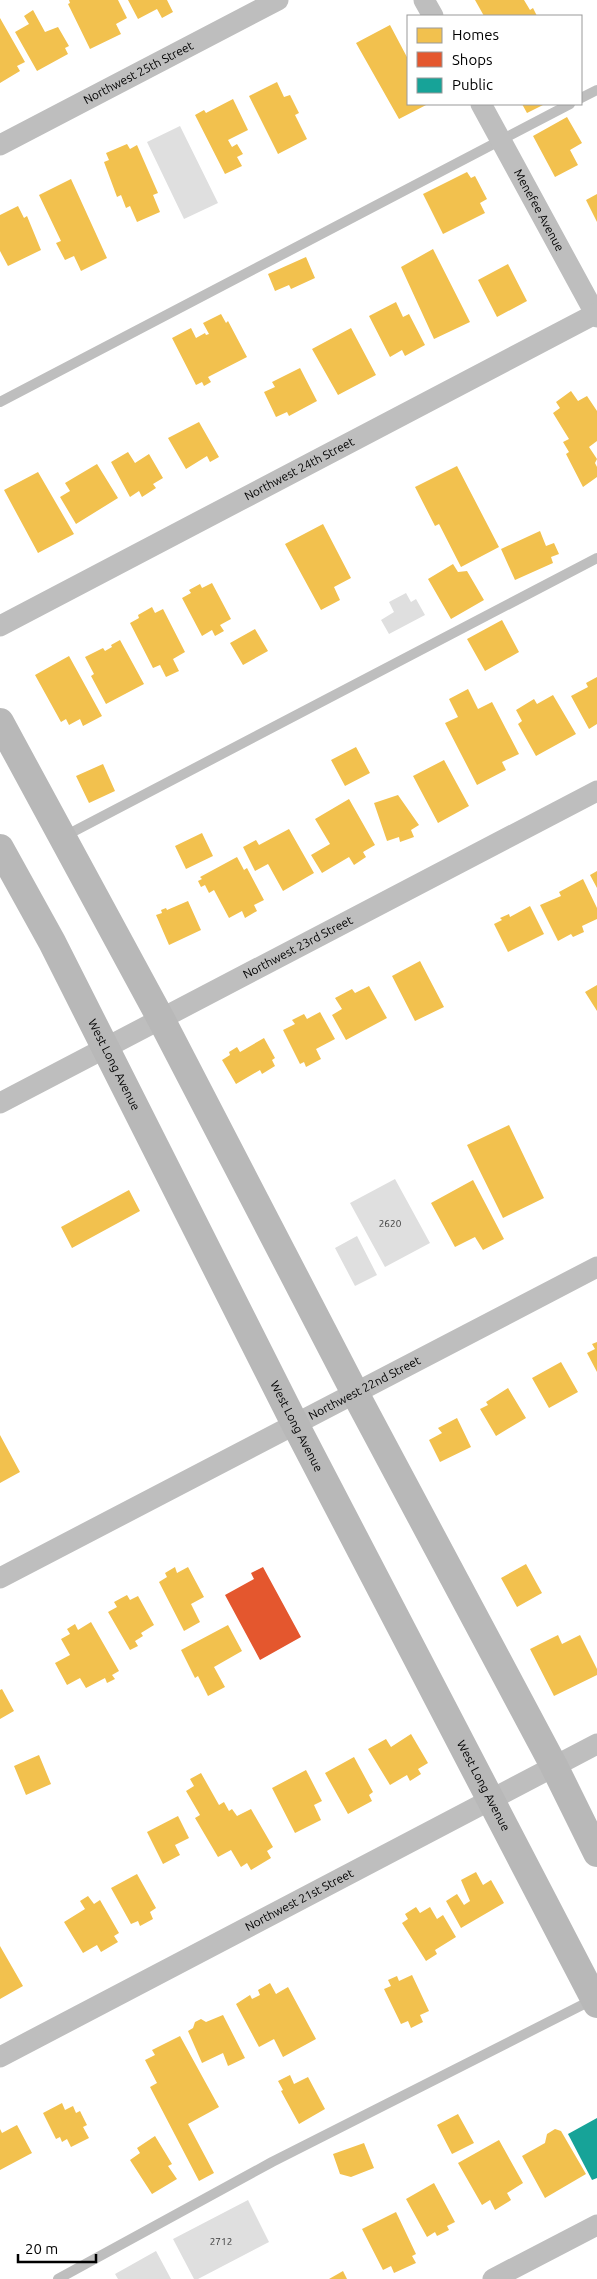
<svg xmlns="http://www.w3.org/2000/svg" width="597" height="2279" viewBox="0 0 597 2279" font-family="Ubuntu,sans-serif">
  <style>
    .homes { fill: #f2c14e }
    .shops { fill: #e4572e }
    .public { fill: #17a398 }
    .building { fill: #dfdfdf }
    .lines { fill: none; stroke-linecap: round; stroke-linejoin: round }
    .service { stroke: #bebebe; stroke-width: 10 }
    .minor { stroke: #bebebe; stroke-width: 21 }
    .secondary { stroke: #b8b8b8; stroke-width: 28 }
    .labels { text-anchor: middle; stroke-width: 5; stroke-linejoin: round; paint-order: stroke }
    .number-label { font-size: 10px; fill: #383838 }
    .street-label { font-size: 12px; fill: #000; stroke: #fff }
  </style>
  <rect width="100%" height="100%" fill="#fff"/>
  <path class="homes" d="M69,0H118L127,18L116,24L121,34L90,49L68,4L70,3Z
    M128,0H167L173,12L162,18L157,9L138,19Z
    M475,0H524L530,10L533,8L537,16H484Z
    M33,10L45,32L58,27L69,46L65,48L68,54L37,71L15,32L29,24L24,16Z
    M0,18L25,62L17,66L20,71L0,83Z
    M390,25L408,59V104H428L399,119L356,43Z
    M277,82L284,97L290,95L299,113L295,115L307,139L278,154L249,96Z
    M233,99L248,130L228,140L232,147L237,144L243,154L237,157L242,166L225,174L195,115L204,110L206,113Z
    M522,104H545L527,113Z
    M567,117L582,143L570,150L578,165L555,177L533,136Z
    M127,144L130,149L137,145L158,193L153,195L160,212L137,222L130,206L126,208L121,195L117,197L104,162L109,160L106,153Z
    M467,172L471,178L475,176L487,199L480,203L485,213L443,234L423,194Z
    M71,179L107,258L81,271L74,256L65,260L56,243L61,241L39,195Z
    M597,194V222L586,200Z
    M18,206L24,218L27,216L41,250L8,266L0,251V215Z
    M433,249L470,322L434,339L401,267Z
    M306,257L315,278L291,289L289,285L275,291L268,274Z
    M508,264L527,301L497,317L478,280Z
    M396,302L403,317L409,314L425,345L405,356L402,350L390,357L369,316Z
    M221,314L226,323L228,321L247,357L208,377L211,382L204,386L202,382L196,385L172,338L191,328L196,338L205,333L206,335L209,334L203,323Z
    M351,328L376,375L338,395L312,349Z
    M300,368L317,401L289,416L287,412L276,417L264,392L275,387L272,382Z
    M571,391L578,401L587,396L597,411V441L589,447L597,459L595,463L597,467V477L583,487L566,454L569,452L563,442L569,439L553,413L560,408L556,402Z
    M199,422L219,457L210,462L207,456L186,469L168,438Z
    M128,452L135,463L149,454L163,478L153,484L156,488L142,497L139,491L130,497L111,462Z
    M97,464L118,498L76,524L60,497L70,491L65,483Z
    M457,466L499,547L461,567L439,524L435,526L415,487Z
    M38,472L74,534L38,553L4,490Z
    M323,524L351,578L334,587L340,600L321,610L285,544Z
    M540,531L546,546L554,543L559,554L551,557L553,563L515,580L501,549Z
    M453,564L458,572L467,571L484,600L451,619L428,579Z
    M212,583L231,619L220,625L224,631L215,636L212,630L202,636L182,598L191,593L189,590L200,584L202,588Z
    M152,607L155,613L163,609L185,652L173,659L179,671L166,677L160,665L153,668L130,623L139,618L138,615Z
    M502,620L519,652L485,671L467,639Z
    M255,629L268,651L243,665L230,643Z
    M120,640L144,684L106,704L91,676L94,674L85,657L103,648L105,651L112,647L111,645Z
    M69,656L102,716L83,726L80,719L69,725L66,719L61,722L35,675Z
    M597,677V724L589,729L571,696L588,687L586,683Z
    M468,689L478,709L492,702L519,754L502,762L506,770L477,785L445,723L458,717L449,699Z
    M553,695L576,734L536,756L518,724L522,721L516,710L534,699L537,704Z
    M356,747L370,773L345,786L331,760Z
    M444,760L469,806L438,823L413,776Z
    M103,764L115,791L89,803L76,776Z
    M398,795L419,825L411,830L414,837L400,842L399,837L387,841L374,803Z
    M349,799L375,845L363,852L366,857L354,865L349,857L322,873L311,855L330,844L315,819Z
    M289,829L314,873L283,891L268,864L255,871L243,847L256,840L259,845Z
    M202,833L213,856L186,869L175,846Z
    M237,857L244,870L247,868L264,900L254,905L257,911L245,918L242,911L229,918L214,890L209,893L205,885L201,887L198,881L202,879L200,877Z
    M597,871V888L590,875Z
    M583,879L597,908V919L582,926L584,932L573,937L571,934L558,941L540,905L561,896L559,892Z
    M188,901L201,930L169,945L156,915L162,913L161,910L166,908L167,910Z
    M530,906L544,934L508,952L494,924L502,920L500,918L509,914L510,917Z
    M420,961L444,1007L415,1021L392,976Z
    M597,985V1011L585,992Z
    M369,986L387,1018L346,1040L332,1015L342,1009L335,998L352,989L355,993Z
    M320,1012L335,1039L316,1049L321,1059L306,1067L304,1062L300,1064L283,1030L295,1024L292,1020L304,1014L307,1019Z
    M264,1038L275,1058L272,1060L275,1066L262,1074L260,1070L236,1084L222,1060L230,1055L229,1052L237,1047L240,1052Z
    M509,1125L544,1198L503,1218L467,1145Z
    M473,1180L504,1239L483,1250L475,1237L455,1247L431,1203Z
    M129,1190L140,1211L72,1248L61,1227Z
    M597,1342V1372L587,1353L595,1349L592,1344Z
    M561,1362L578,1392L549,1408L532,1378Z
    M508,1388L526,1418L496,1436L480,1409L488,1405L486,1402Z
    M457,1418L471,1447L440,1462L429,1440L442,1433L438,1428Z
    M0,1435L20,1472L0,1483Z
    M526,1564L542,1593L517,1607L501,1578Z
    M175,1567L177,1573L188,1567L204,1597L191,1604L200,1622L184,1631L159,1582L167,1577L165,1573Z
    M127,1595L130,1600L138,1596L154,1625L141,1633L143,1636L135,1641L138,1646L130,1650L108,1612L117,1607L114,1602Z
    M91,1622L119,1671L112,1675L115,1679L107,1683L105,1678L86,1688L80,1678L67,1685L55,1663L70,1655L61,1639L70,1634L67,1629L75,1624L78,1630Z
    M228,1625L242,1651L214,1667L225,1687L208,1696L198,1676L195,1678L181,1650Z
    M558,1635L562,1644L580,1635L597,1669V1675L554,1696L530,1649Z
    M2,1689L14,1711L0,1719V1690Z
    M411,1734L428,1763L418,1769L421,1774L410,1781L407,1775L390,1785L368,1749L386,1739L391,1747Z
    M39,1755L51,1784L26,1795L14,1766Z
    M354,1757L373,1792L369,1795L372,1801L348,1814L325,1773Z
    M306,1770L322,1801L314,1805L321,1820L295,1833L272,1788Z
    M201,1773L219,1805L224,1802L229,1811L232,1809L237,1816L251,1809L273,1847L267,1851L271,1858L251,1870L247,1863L241,1867L231,1850L218,1857L195,1818L200,1815L186,1791L194,1786L190,1779Z
    M178,1816L189,1838L175,1845L180,1855L163,1864L147,1832Z
    M476,1872L483,1885L491,1880L504,1903L461,1928L446,1901L457,1894L464,1905L470,1901L461,1880Z
    M137,1874L156,1908L150,1912L153,1919L140,1926L138,1921L131,1924L111,1888Z
    M88,1896L94,1904L100,1900L119,1933L114,1936L118,1942L101,1952L97,1945L83,1953L64,1922L85,1909L80,1901Z
    M416,1907L420,1913L430,1907L437,1919L443,1915L456,1937L435,1950L437,1954L426,1961L402,1923L408,1919L405,1914Z
    M0,1946L23,1986L0,1999Z
    M412,1975L429,2011L420,2015L423,2022L411,2028L408,2021L401,2024L384,1989L391,1986L388,1980L397,1976L399,1981Z
    M270,1983L276,1994L288,1987L316,2039L283,2057L274,2039L259,2047L236,2004L250,1995L252,1999L260,1995L258,1990Z
    M223,2015L245,2058L228,2066L223,2053L202,2063L188,2031L193,2028L195,2022L201,2019L206,2022Z
    M180,2036L219,2107L188,2124L214,2173L199,2181L150,2087L157,2083L145,2060L155,2055L152,2050Z
    M290,2075L294,2084L308,2077L325,2109L299,2124L281,2091L283,2090L278,2081Z
    M62,2103L65,2110L73,2106L76,2113L80,2111L87,2125L83,2127L89,2138L71,2147L67,2139L62,2142L60,2137L56,2139L43,2113Z
    M458,2114L474,2143L452,2154L437,2125Z
    M17,2125L32,2153L0,2170V2129L2,2133Z
    M555,2129L561,2131L586,2174L545,2198L522,2156L545,2143L547,2134Z
    M155,2136L172,2164L168,2166L177,2179L152,2194L130,2160L140,2153L137,2148Z
    M499,2140L523,2183L507,2193L511,2200L495,2210L490,2200L482,2205L458,2163Z
    M364,2143L374,2168L351,2177L340,2174L333,2154Z
    M434,2183L455,2222L447,2226L449,2230L437,2236L435,2232L427,2237L406,2199Z
    M396,2212L416,2254L412,2256L416,2263L394,2273L391,2266L383,2270L362,2229Z
    M343,2271L347,2279H329Z"/>
  <path class="shops" d="M263,1567L301,1637L260,1660L225,1595L254,1579L251,1573Z"/>
  <path class="public" d="M597,2118V2178L592,2180L568,2134Z"/>
  <path class="building" d="M180,126L218,203L184,219L147,142Z
    M406,593L411,602L416,599L425,615L389,634L381,620L394,612L389,602Z
    M395,1179L430,1243L385,1267L350,1203Z
    M357,1236L377,1275L355,1286L335,1248Z
    M248,2200L269,2242L198,2279H194L173,2239Z
    M156,2251L171,2279H118L115,2274Z"/>
  <g class="lines">
    <path class="service" d="M581,98L597,90
      M0,402L570,104
      M63,837L597,558
      M58,2279L272,2162L594,1999"/>
    <g class="minor">
      <path d="M424,0L433,16"/>
      <path id="s1" d="M481,104L597,317"/>
      <path id="s2" d="M0,145L278,0"/>
      <path id="s3" d="M0,626L597,313"/>
      <path id="s4" d="M0,1103L597,791"/>
      <path id="s5" d="M0,1578L597,1267"/>
      <path id="s6" d="M0,2057L597,1744"/>
      <path d="M493,2279L597,2225"/>
    </g>
    <g class="secondary">
      <path d="M0,722L161,1019L355,1393L554,1766L597,1853"/>
      <path id="s7" d="M0,848L52,942L295,1424L597,2004"/>
    </g>
  </g>
  <g class="labels">
    <g class="number-label">
      <text x="390" y="1227">2620</text>
      <text x="221" y="2245">2712</text>
    </g>
    <g class="street-label">
      <text dy="4" stroke="none"><textPath href="#s2" startOffset="156">Northwest 25th Street</textPath></text>
      <text dy="4" stroke="none"><textPath href="#s1" startOffset="121">Menefee Avenue</textPath></text>
      <text dy="4" stroke="none"><textPath href="#s3" startOffset="338">Northwest 24th Street</textPath></text>
      <text dy="4" stroke="none"><textPath href="#s4" startOffset="336">Northwest 23rd Street</textPath></text>
      <text dy="4" stroke="none"><textPath href="#s7" startOffset="245">West Long Avenue</textPath></text>
      <text dy="4" stroke="none"><textPath href="#s5" startOffset="411">Northwest 22nd Street</textPath></text>
      <text dy="4" stroke="none"><textPath href="#s7" startOffset="650">West Long Avenue</textPath></text>
      <text dy="4" stroke="none"><textPath href="#s7" startOffset="1055">West Long Avenue</textPath></text>
      <text dy="4" stroke="none"><textPath href="#s6" startOffset="338">Northwest 21st Street</textPath></text>
    </g>
  </g>
  <rect x="407" y="15" width="175" height="90" fill="#ffffff" stroke="#999999"/>
  <rect x="417" y="28" width="25" height="15" fill="#f2c14e" stroke="#999999"/>
  <text x="452" y="40" font-size="15" fill="#000000">Homes</text>
  <rect x="417" y="52" width="25" height="15" fill="#e4572e" stroke="#999999"/>
  <text x="452" y="65" font-size="15" fill="#000000">Shops</text>
  <rect x="417" y="78" width="25" height="15" fill="#17a398" stroke="#999999"/>
  <text x="452" y="90" font-size="15" fill="#000000">Public</text>
  <path d="M18 2254v8h78v-8" fill="none" stroke="#000000" stroke-width="2.5"/>
  <text x="25" y="2254" font-size="15" fill="#000000" stroke="#ffffff" stroke-width="4" paint-order="stroke">20 m</text>
</svg>
